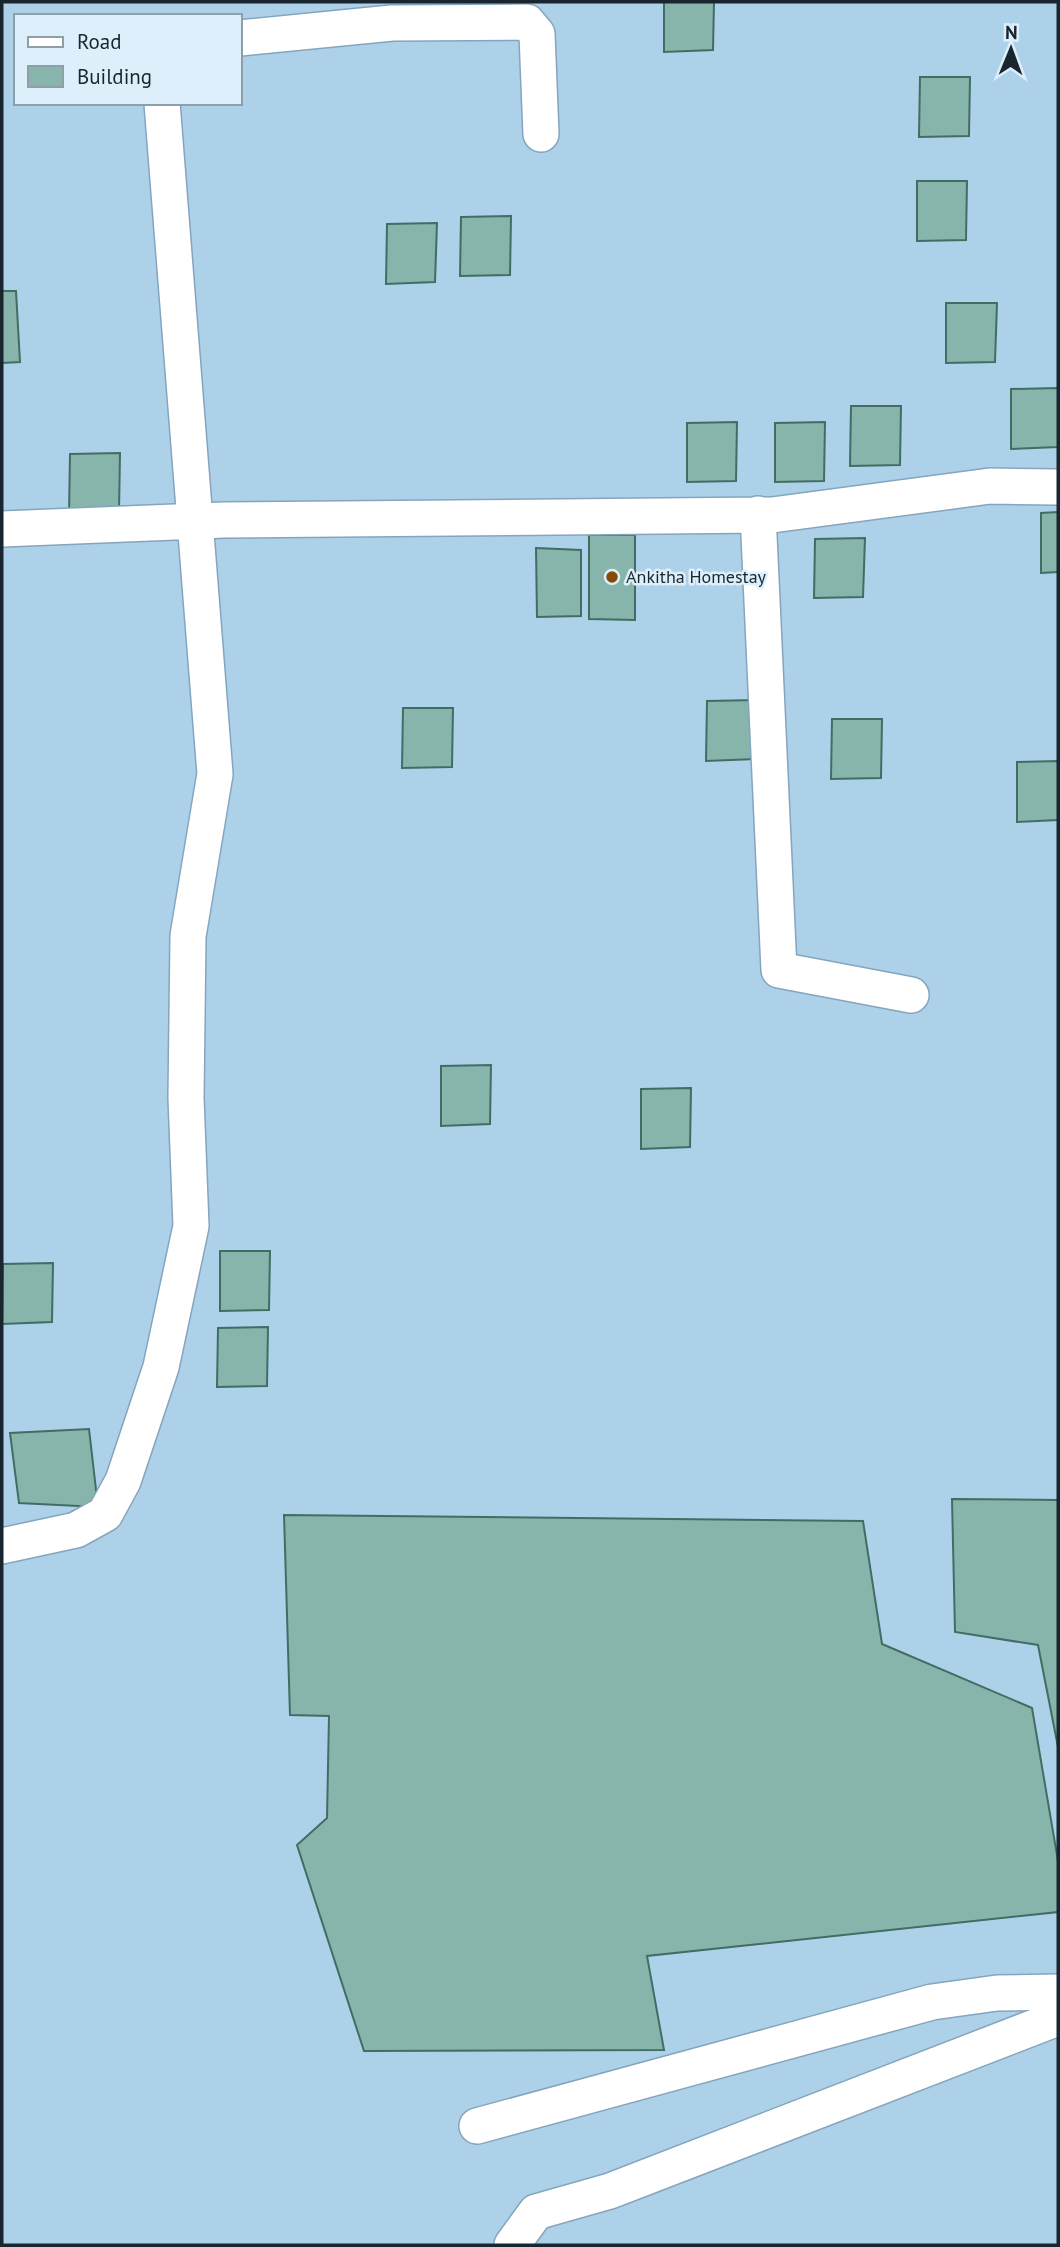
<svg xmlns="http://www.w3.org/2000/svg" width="1060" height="2247" viewBox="0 0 1060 2247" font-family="'PT Sans',sans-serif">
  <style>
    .building { fill: #87b5ab; stroke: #416d64; stroke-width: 2 }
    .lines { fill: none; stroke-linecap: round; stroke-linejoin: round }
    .minor-casing { stroke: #84a5bd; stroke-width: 38 }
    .minor { stroke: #fff; stroke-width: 35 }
    .poi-dot { fill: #874b08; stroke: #deeffc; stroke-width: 2.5 }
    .labels { text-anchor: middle; stroke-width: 5; stroke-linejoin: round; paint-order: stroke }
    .poi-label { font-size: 18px; fill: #19262f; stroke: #deeffc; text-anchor: start }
  </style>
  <rect width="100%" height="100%" fill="#aed1ea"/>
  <path class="building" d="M664,2H714L713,50L664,52Z
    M920,77H970L969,136L919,137Z
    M917,181H967L966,240L917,241Z
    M511,216L510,275L460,276L461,217Z
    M437,223L435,282L386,284L387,224Z
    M2,291H16L20,362L2,363Z
    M946,303H997L995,362L946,363Z
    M1058,388V447L1011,449V389Z
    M851,406H901L900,465L850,466Z
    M737,422L736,481L687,482V423Z
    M825,422L824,481L775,482V423Z
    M120,453L119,512L69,514L70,454Z
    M1058,512V572L1041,573V513Z
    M589,535H635V620L589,619Z
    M865,538L863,597L814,598L815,539Z
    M536,548L581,550V616L537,617Z
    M757,700L756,759L706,761L707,701Z
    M403,708H453L452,767L402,768Z
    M832,719H882L881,778L831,779Z
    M1058,761V820L1017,822V762Z
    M491,1065L490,1124L441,1126V1066Z
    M691,1088L690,1147L641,1149V1089Z
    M220,1251H270L269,1310L220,1311Z
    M53,1263L52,1322L2,1324L3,1264Z
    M268,1327L267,1386L217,1387L218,1328Z
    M89,1429L98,1507L19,1503L10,1433Z
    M952,1499L1058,1500V1747L1038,1645L955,1632Z
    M284,1515L863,1521L882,1644L1032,1708L1058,1861V1912L647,1956L664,2050L364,2051L297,1845L327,1818L329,1716L290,1715Z"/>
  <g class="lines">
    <g class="minor-casing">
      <path id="minor" d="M240,38L392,23L527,22L537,34L541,134
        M758,514L779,970L911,995
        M2,529L224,520L772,515L990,486L1058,487
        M2,1546L76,1530L105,1514L123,1481L161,1367L191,1226L186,1098L188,936L215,774L162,103
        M477,2126L932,2002L997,1993L1058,1992
        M512,2245L536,2212L610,2191L1058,2018"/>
    </g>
    <use href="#minor" class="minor"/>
  </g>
  <circle class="poi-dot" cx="612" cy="577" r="7"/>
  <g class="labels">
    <g class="poi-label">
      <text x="626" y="583">Ankitha Homestay</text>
    </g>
  </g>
  <rect width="1060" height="2247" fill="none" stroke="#19262f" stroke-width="7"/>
  <rect x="14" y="14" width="228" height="91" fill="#deeffc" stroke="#8f9faa" stroke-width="2"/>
  <rect x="28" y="37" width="35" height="10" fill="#ffffff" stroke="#8f9faa" stroke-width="2"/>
  <text x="77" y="49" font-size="21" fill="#19262f">Road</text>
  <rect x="28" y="66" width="35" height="21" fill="#87b5ab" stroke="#8f9faa" stroke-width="2"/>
  <text x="77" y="84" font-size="21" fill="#19262f">Building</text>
  <g transform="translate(1011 49) rotate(1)" stroke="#deeffc" stroke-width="5" paint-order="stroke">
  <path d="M0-5L12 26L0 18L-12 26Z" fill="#19262f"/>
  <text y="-10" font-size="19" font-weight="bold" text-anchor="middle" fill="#19262f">N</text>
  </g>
</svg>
